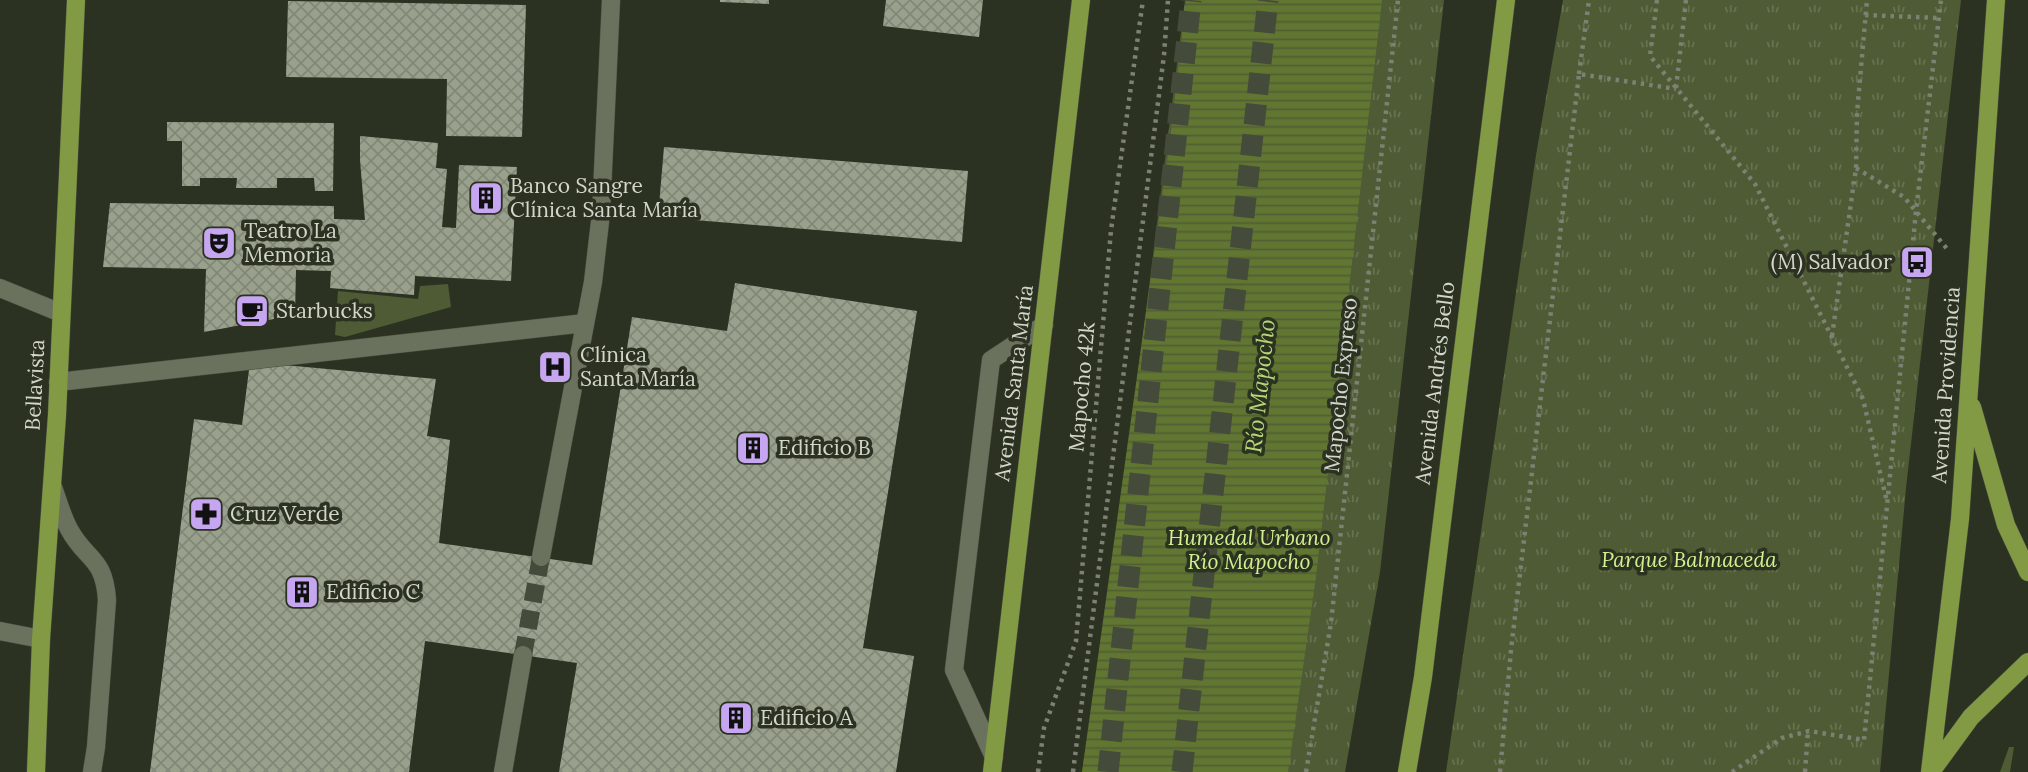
<svg xmlns="http://www.w3.org/2000/svg" width="2028" height="772" viewBox="0 0 2028 772" font-family="Lora,serif">
  <style>
    .grass { fill: #4e5b34 }
    .park { fill: url(#park-tufts) }
    .water { fill: url(#water-rules) }
    .building { fill: url(#building-cross-hatch) }
    .lines { fill: none; stroke-linecap: round; stroke-linejoin: round }
    .street-tunnel { stroke: #454b3a; stroke-width: 18; stroke-dasharray: 18 9; stroke-linecap: butt }
    .highway-tunnel { stroke: #454b3a; stroke-width: 21; stroke-dasharray: 21 10; stroke-linecap: butt }
    .lane-casing { stroke: #4a4f40; stroke-width: 19 }
    .street-casing { stroke: #4a4f40; stroke-width: 19 }
    .primary-casing { stroke: #4a4f40; stroke-width: 19 }
    .path { stroke: #7c8173; stroke-width: 4.5; stroke-dasharray: 3.5 5; stroke-linecap: butt }
    .lane { stroke: #6a715d; stroke-width: 18 }
    .street { stroke: #6a715d; stroke-width: 18 }
    .primary { stroke: #829a44; stroke-width: 18 }
    .labels { text-anchor: middle; stroke-width: 7; stroke-linejoin: round; paint-order: stroke }
    .poi-label { font-size: 21px; fill: #d2d6cb; stroke: #2c3221; text-anchor: start }
    .street-label { font-size: 21px; fill: #d2d6cb; stroke: #2c3221 }
    .park-label { font-size: 21px; font-style: italic; fill: #d1f08e; stroke: #2c3221 }
    .water-label { font-size: 23px; font-style: italic; fill: #b8d776; stroke: #2c3221 }
  </style>
  <defs>
    <pattern id="park-tufts" width="24" height="20" patternUnits="userSpaceOnUse" patternTransform="scale(1.75)"><rect width="24" height="20" fill="#4e5b34"/><path d="M3 7l-1-3M5 7V3M7 7l1-3M15 17l-1-3M17 17v-4M19 17l1-3" fill="none" stroke="#677250"/></pattern>
    <pattern id="water-rules" width="6" height="5" patternUnits="userSpaceOnUse" patternTransform="scale(1.75)"><rect width="6" height="5" fill="#617630"/><path d="M0 2.5h6" fill="none" stroke="#525e36"/></pattern>
    <pattern id="building-cross-hatch" width="8" height="8" patternUnits="userSpaceOnUse" patternTransform="scale(1.75)"><rect width="8" height="8" fill="#99a08c"/><path d="M0 0l8 8M0 8l8-8" fill="none" stroke="#828878"/></pattern>
  </defs>
  <rect width="100%" height="100%" fill="#2c3221"/>
  <path class="grass" d="M448,284L451,307L345,337L335,335L338,291L418,299L420,286Z
    M2009,747H2014L2010,772H2000Z"/>
  <path class="park" d="M1185,0H1444L1380,572L1345,772H1082L1114,567Z
    M1563,0H1961L1906,488L1880,772H1446L1536,155Z"/>
  <path class="water" d="M1186,0H1382L1316,577L1288,772H1082L1170,139Z"/>
  <path class="building" d="M720,0H769V4L720,2Z
    M886,0H983L979,37L883,26Z
    M288,1L526,5L522,137L446,136L447,79L286,77Z
    M167,122L334,123L333,191H315L314,178H277V188H236L237,178H200V186H182V141H167Z
    M360,136L438,143L436,168L447,169L442,227L456,228L459,165L517,167L511,281L415,276L414,295L330,288L331,271L296,270L295,315L204,332L206,269L103,267L110,203L334,206V219L365,220L360,160Z
    M664,147L968,171L962,242L658,217Z
    M735,283L917,311L863,648L914,656L896,772H559L577,663L425,641L409,772H150L194,419L242,425L250,362L436,379L427,436L450,440L439,543L592,565L632,317L727,331Z"/>
  <g class="lines">
    <path class="street-tunnel" d="M523,655L541,557"/>
    <path class="highway-tunnel" d="M1108,772L1191,0
      M1182,772L1268,0"/>
    <g class="lane-casing">
      <path id="lane" d="M53,487C58,501 62,516 69,529C86,561 104,556 107,600L96,747L92,772
        M994,757L954,670L991,360L1044,325"/>
    </g>
    <g class="street-casing">
      <path id="street" d="M0,288L61,313
        M58,382L585,323
        M541,557L593,282L601,213L611,0
        M0,631L41,639
        M503,772L523,655"/>
    </g>
    <g class="primary-casing">
      <path id="primary" d="M1972,407L2006,525L2028,572
        M1933,769L1971,717L2028,662
        M36,772L41,639L57,415L76,0
        M992,772L1081,0
        M1407,772L1423,677L1506,0
        M1930,772L1960,519L1996,0"/>
    </g>
    <path class="path" d="M1657,0L1650,56L1755,184L1863,399L1887,502
      M1865,15L1939,18
      M1579,74L1589,0
      M1676,88L1686,0
      M1856,168L1904,197L1948,250
      M1832,336L1856,168L1857,113L1867,0
      M1038,772L1044,728L1076,641L1111,230L1143,0
      M1073,772L1164,55L1168,0
      M1306,772L1331,623L1398,0
      M1500,772L1511,650L1579,74L1676,89
      M1732,772L1782,738L1809,731L1864,740L1916,211L1941,0
      M1805,772L1808,731"/>
    <use href="#lane" class="lane"/>
    <use href="#street" class="street"/>
    <use href="#primary" class="primary"/>
  </g>
  <defs>
    <g id="building-square" transform="scale(1.75)"><rect x="-9" y="-9" width="18" height="18" rx="4" fill="#c6a6f0" stroke="#2c3221"/><path d="M-4-6H4V6H1V3H-1V6H-4ZM-2.5-4.3h1.7v1.8h-1.7ZM.8-4.3h1.7v1.8H.8ZM-2.5-1h1.7V.8h-1.7ZM.8-1h1.7V.8H.8Z" fill="#111"/></g>
    <g id="theatre-square" transform="scale(1.75)"><rect x="-9" y="-9" width="18" height="18" rx="4" fill="#c6a6f0" stroke="#2c3221"/><path d="M-5-5.5Q0-4 5-5.5V0Q5 5 0 6Q-5 5-5 0ZM-3.3-2.5H-1v1.5H-3.3ZM1-2.5H3.3v1.5H1ZM-2.8 1Q0 5.5 2.8 1Z" fill="#111"/></g>
    <g id="bus-square" transform="scale(1.75)"><rect x="-9" y="-9" width="18" height="18" rx="4" fill="#c6a6f0" stroke="#2c3221"/><path d="M-5-6H5V4H4V6H2V4H-2V6H-4V4H-5ZM-3.5-4V0h7V-4ZM-3.5 1.2v1.5H-2V1.2ZM2 1.2v1.5H3.5V1.2Z" fill="#111"/></g>
    <g id="cafe-square" transform="scale(1.75)"><rect x="-9" y="-9" width="18" height="18" rx="4" fill="#c6a6f0" stroke="#2c3221"/><path d="M-5.5-4.5H6V0H3Q3 3.5 0 3.5H-2.5Q-5.5 3.5-5.5 0ZM3-3.2v2h1.7v-2ZM-6 4.5H4V6H-6Z" fill="#111"/></g>
    <g id="hospital-square" transform="scale(1.75)"><rect x="-9" y="-9" width="18" height="18" rx="4" fill="#c6a6f0" stroke="#2c3221"/><path d="M-5-5h3v3.5h4V-5h3V5h-3V1.5h-4V5h-3Z" fill="#111"/></g>
    <g id="pharmacy-square" transform="scale(1.75)"><rect x="-9" y="-9" width="18" height="18" rx="4" fill="#c6a6f0" stroke="#2c3221"/><path d="M-2-6h4v4h4v4h-4v4h-4v-4h-4v-4h4Z" fill="#111"/></g>
  </defs>
  <g fill-rule="evenodd">
    <use href="#building-square" x="486" y="198"/>
    <use href="#theatre-square" x="219" y="243"/>
    <use href="#bus-square" x="1917" y="262"/>
    <use href="#cafe-square" x="252" y="311"/>
    <use href="#hospital-square" x="555" y="367"/>
    <use href="#building-square" x="753" y="448"/>
    <use href="#pharmacy-square" x="206" y="514"/>
    <use href="#building-square" x="302" y="592"/>
    <use href="#building-square" x="736" y="718"/>
  </g>
  <g class="labels">
    <g class="poi-label">
      <text x="510" y="193">Banco Sangre<tspan x="510" dy="24">Clínica Santa María</tspan></text>
      <text x="244" y="238">Teatro La<tspan x="244" dy="24">Memoria</tspan></text>
      <text x="1892" y="269" text-anchor="end">(M) Salvador</text>
      <text x="276" y="318">Starbucks</text>
      <text x="580" y="362">Clínica<tspan x="580" dy="24">Santa María</tspan></text>
      <text x="778" y="455">Edificio B</text>
      <text x="230" y="521">Cruz Verde</text>
      <text x="326" y="599">Edificio C</text>
      <text x="760" y="725">Edificio A</text>
    </g>
    <g class="street-label">
      <text transform="translate(1014 383) rotate(-83)" y="7">Avenida Santa María</text>
      <text transform="translate(1435 383) rotate(-83)" y="7">Avenida Andrés Bello</text>
      <text transform="translate(35 385) rotate(-87)" y="7">Bellavista</text>
      <text transform="translate(1341 385) rotate(-84)" y="7">Mapocho Expreso</text>
      <text transform="translate(1946 385) rotate(-86)" y="7">Avenida Providencia</text>
      <text transform="translate(1082 387) rotate(-85)" y="7">Mapocho 42k</text>
    </g>
    <g class="park-label">
      <text x="1249" y="545">Humedal Urbano<tspan x="1249" dy="24">Río Mapocho</tspan></text>
      <text x="1689" y="567">Parque Balmaceda</text>
    </g>
    <g class="water-label">
      <text transform="translate(1260 386) rotate(-84)" y="8">Río Mapocho</text>
    </g>
  </g>
</svg>
